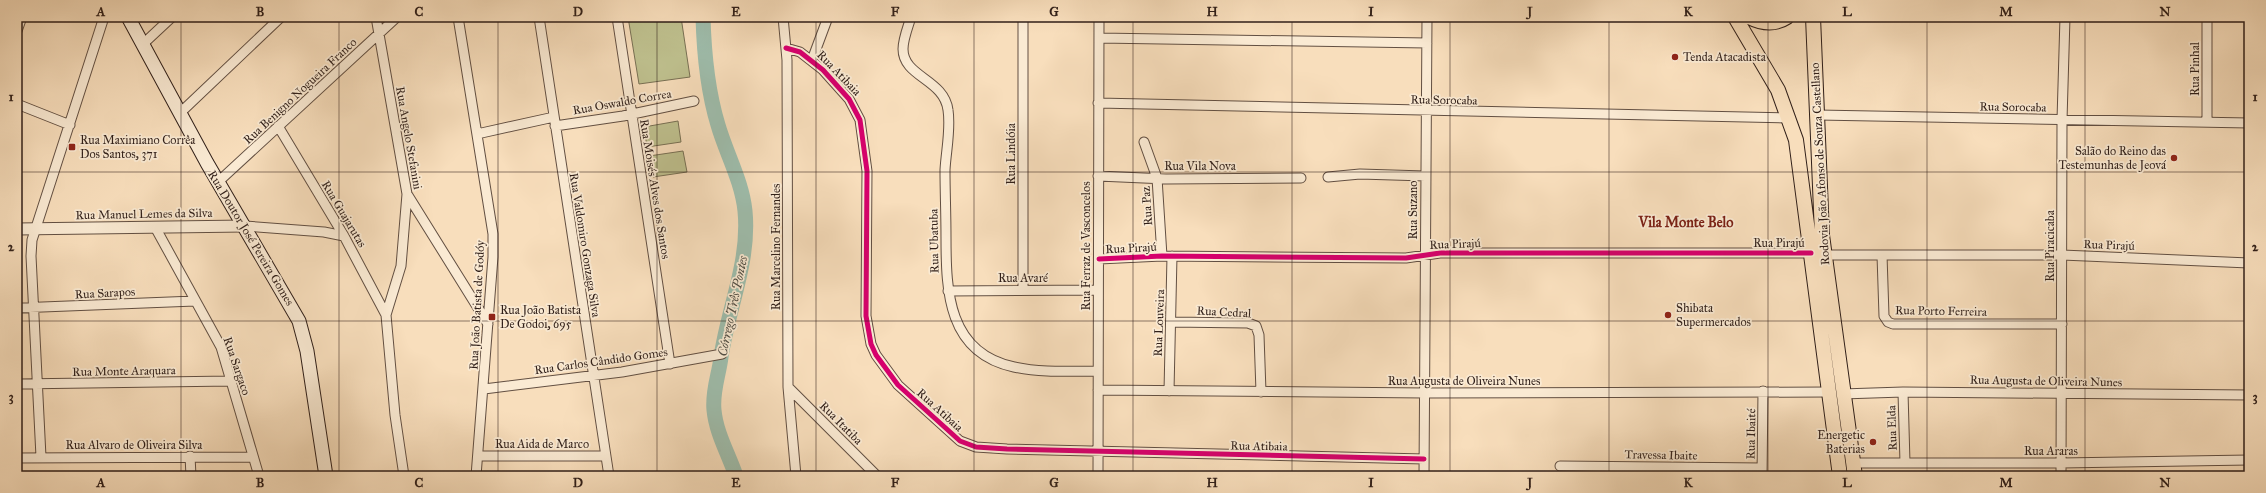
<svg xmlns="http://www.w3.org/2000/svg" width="2266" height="493" viewBox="0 0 2266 493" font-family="'IM FELL Great Primer',serif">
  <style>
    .green { fill: #bfc18f; stroke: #787054 }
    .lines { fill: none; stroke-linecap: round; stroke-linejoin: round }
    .river { stroke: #9ebdac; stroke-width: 15 }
    .minor-casing { stroke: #624f42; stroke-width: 11 }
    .tertiary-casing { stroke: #624f42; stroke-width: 13 }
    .secondary-casing { stroke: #301f19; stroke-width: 15 }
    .primary-casing { stroke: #301f19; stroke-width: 16 }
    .minor { stroke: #faead3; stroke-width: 9 }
    .tertiary { stroke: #faead3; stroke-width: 11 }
    .secondary { stroke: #faead3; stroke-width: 13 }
    .primary { stroke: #f8debc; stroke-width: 14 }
    .cycleway-casing { stroke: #faead3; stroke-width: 8 }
    .cycleway { stroke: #d6006c; stroke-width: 5 }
    .grid { fill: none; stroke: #301f19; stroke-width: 1; stroke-opacity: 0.55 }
    .poi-dot { fill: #8f2418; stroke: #faead3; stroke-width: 1.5 }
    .labels { text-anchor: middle; stroke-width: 3.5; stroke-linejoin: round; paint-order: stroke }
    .poi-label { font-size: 12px; fill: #301f19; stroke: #faead3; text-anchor: start }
    .street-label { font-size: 12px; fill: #301f19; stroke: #faead3 }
    .water-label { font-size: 13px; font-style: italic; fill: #514e45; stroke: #faead3 }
    .quarter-label { font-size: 14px; font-weight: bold; fill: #7a1f14; stroke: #faead3 }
    .neatline { fill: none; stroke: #301f19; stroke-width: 1.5 }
    .grid-label { font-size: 13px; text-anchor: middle; font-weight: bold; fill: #301f19 }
  </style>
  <rect width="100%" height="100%" fill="#f8debc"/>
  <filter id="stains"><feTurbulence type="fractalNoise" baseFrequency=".005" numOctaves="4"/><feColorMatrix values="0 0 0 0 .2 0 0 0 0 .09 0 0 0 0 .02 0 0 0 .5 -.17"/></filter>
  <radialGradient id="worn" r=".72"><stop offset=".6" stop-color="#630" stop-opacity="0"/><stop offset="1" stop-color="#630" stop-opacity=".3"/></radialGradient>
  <path class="green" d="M628,17H681L690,77L639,84Z
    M678,121L681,142L647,147L644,127Z
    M683,151L687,172L653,177L649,156Z"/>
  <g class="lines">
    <path class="river" d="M703,17C704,54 707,89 718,125C726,153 742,181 745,211C750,262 728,308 721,357C719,375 712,391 714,410C716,433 729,455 736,476"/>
    <g class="minor-casing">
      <path id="minor" d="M376,17L407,194L401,266L386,315L395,415L404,476
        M458,17L493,234V257L476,476
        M539,17L609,476
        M617,17L670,364
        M783,17L787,60L788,387L796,476
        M911,17C908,27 903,39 903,49C903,77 944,79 948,110C951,129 946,151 945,170C945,192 946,214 946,237C946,292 948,353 1014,367C1041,373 1070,371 1098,371
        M1023,17V290
        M17,31L22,17
        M1099,38L1427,43
        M142,45L172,17
        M786,48L800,52L823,70L849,99L860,120L867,171L866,316L871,344L876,355L898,385L960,441L976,447L1007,449L1424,459
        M812,60L828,17
        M1098,103L1790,118
        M17,104L70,125
        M180,113L281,17
        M1818,115L2249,123
        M2207,122V17
        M278,126L344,236L386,315
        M555,126L623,116L694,101
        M477,134L554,117
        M1144,142L1157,178L1162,256
        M1098,176L1166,179L1301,178
        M1328,177L1360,174L1425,176
        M218,182L397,17
        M407,194L488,324
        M245,226L324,232L344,236
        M155,227L221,347L259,476
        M1824,255H2062L2249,263
        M1882,255L1884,316L1888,322L1893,324H2062
        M1099,259L1162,256L1406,258L1440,253H1811
        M948,291L1098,290
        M17,308L195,301
        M1171,322L1248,323L1256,326L1259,335L1261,392
        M17,384L231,381
        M788,387L877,476
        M484,389L622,372L722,354
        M1098,390L1425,393L1830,392
        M1169,391L1172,256
        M1903,392L1905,463
        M1842,394L1903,392L2249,395
        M190,456L191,476
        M478,456H606
        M41,457L31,256L32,240L104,17
        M17,458L252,457
        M1853,463H2061L2249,460
        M1560,466L1762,468
        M1098,476L1099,17
        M1424,476L1427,17
        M1762,476L1763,391
        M2061,476L2062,120L2065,17"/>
    </g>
    <g class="tertiary-casing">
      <path id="tertiary" d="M17,229L245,226"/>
    </g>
    <g class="secondary-casing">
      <path id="secondary" d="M128,17L207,163L299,321L307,351L326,476"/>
    </g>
    <g class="primary-casing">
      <path id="primary" d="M1735,17L1778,90L1796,140L1840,476
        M1749,17C1761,23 1775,25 1787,17
        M1813,17L1822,235L1855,476"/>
    </g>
    <use href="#minor" class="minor"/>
    <use href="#tertiary" class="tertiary"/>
    <use href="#secondary" class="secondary"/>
    <use href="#primary" class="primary"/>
    <g class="cycleway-casing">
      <path id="cycleway" d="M786,48L800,52L823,70L849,99L860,120L867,171L866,316L871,344L876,355L898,385L960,441L976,447L1007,449L1424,459
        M1099,259L1162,256L1406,258L1440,253H1811"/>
    </g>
    <use href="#cycleway" class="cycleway"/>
  </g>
  <path class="grid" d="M181,17V476M339,17V476M498,17V476M657,17V476M816,17V476M974,17V476M1133,17V476M1292,17V476M1450,17V476M1609,17V476M1768,17V476M1927,17V476M2085,17V476M17,172H2249M17,321H2249"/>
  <g class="poi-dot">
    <circle cx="1675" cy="57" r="4"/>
    <rect x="68" y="143" width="8" height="8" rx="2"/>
    <circle cx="2174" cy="158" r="4"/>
    <circle cx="1668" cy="315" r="4"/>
    <rect x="488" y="313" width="8" height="8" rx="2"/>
    <circle cx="1873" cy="442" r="4"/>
  </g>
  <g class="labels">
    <g class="poi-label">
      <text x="1683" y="61">Tenda Atacadista</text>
      <text x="80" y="144">Rua Maximiano Corrêa<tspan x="80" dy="14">Dos Santos, 371</tspan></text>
      <text x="2166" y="155" text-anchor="end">Salão do Reino das<tspan x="2166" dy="14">Testemunhas de Jeová</tspan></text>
      <text x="1676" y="312">Shibata<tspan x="1676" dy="14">Supermercados</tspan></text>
      <text x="500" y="314">Rua João Batista<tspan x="500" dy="14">De Godoi, 695</tspan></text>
      <text x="1865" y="439" text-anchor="end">Energetic<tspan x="1865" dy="14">Baterias</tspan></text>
    </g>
    <g class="street-label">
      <text transform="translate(2195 69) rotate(-90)" y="4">Rua Pinhal</text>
      <text transform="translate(839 73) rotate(46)" y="4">Rua Atibaia</text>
      <text transform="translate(300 91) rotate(-43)" y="4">Rua Benigno Nogueira Franco</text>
      <text transform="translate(1444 100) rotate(1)" y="4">Rua Sorocaba</text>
      <text transform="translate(622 102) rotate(-10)" y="4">Rua Oswaldo Correa</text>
      <text transform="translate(2013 107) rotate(1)" y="4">Rua Sorocaba</text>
      <text transform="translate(409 138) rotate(80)" y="4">Rua Angelo Stefanini</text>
      <text transform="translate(1011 154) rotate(-90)" y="4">Rua Lindóia</text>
      <text transform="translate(1820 164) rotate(-93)" y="4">Rodovia João Afonso de Souza Castellano</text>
      <text x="1200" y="170">Rua Vila Nova</text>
      <text transform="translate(655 189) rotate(81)" y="4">Rua Moisés Alves dos Santos</text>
      <text transform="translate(1147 206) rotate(-94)" y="4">Rua Paz</text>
      <text transform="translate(1413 210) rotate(-90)" y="4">Rua Suzano</text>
      <text transform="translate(144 214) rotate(-1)" y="4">Rua Manuel Lemes da Silva</text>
      <text transform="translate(344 214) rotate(59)" y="4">Rua Guajarutas</text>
      <text transform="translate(251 238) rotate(59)" y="4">Rua Doutor José Pereira Gomes</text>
      <text transform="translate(934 241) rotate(-91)" y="4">Rua Ubatuba</text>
      <text x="1779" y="247">Rua Pirajú</text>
      <text transform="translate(1455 244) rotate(-2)" y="4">Rua Pirajú</text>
      <text transform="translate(585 245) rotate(81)" y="4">Rua Valdomiro Gonzaga Silva</text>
      <text transform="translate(2109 245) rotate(2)" y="4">Rua Pirajú</text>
      <text transform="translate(1086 246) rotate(-90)" y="4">Rua Ferraz de Vasconcelos</text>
      <text transform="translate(2050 246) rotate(-90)" y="4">Rua Piracicaba</text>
      <text transform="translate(776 247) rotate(-90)" y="4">Rua Marcelino Fernandes</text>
      <text transform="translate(1131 248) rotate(-3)" y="4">Rua Pirajú</text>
      <text x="1023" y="282">Rua Avaré</text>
      <text transform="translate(105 293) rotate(-3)" y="4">Rua Sarapos</text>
      <text transform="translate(477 305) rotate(-87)" y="4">Rua João Batista de Godóy</text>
      <text transform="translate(1941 311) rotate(1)" y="4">Rua Porto Ferreira</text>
      <text transform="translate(1224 312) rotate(3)" y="4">Rua Cedral</text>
      <text transform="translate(1159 323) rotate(-88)" y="4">Rua Louveira</text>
      <text transform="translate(601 361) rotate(-8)" y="4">Rua Carlos Cândido Gomes</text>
      <text transform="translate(237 366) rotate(71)" y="4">Rua Sargaco</text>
      <text transform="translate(124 371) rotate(-1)" y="4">Rua Monte Araquara</text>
      <text x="1464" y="385">Rua Augusta de Oliveira Nunes</text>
      <text transform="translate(2046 381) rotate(1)" y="4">Rua Augusta de Oliveira Nunes</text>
      <text transform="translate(940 410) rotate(42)" y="4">Rua Atibaia</text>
      <text transform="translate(841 423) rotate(45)" y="4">Rua Itatiba</text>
      <text transform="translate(1892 428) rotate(-92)" y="4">Rua Elda</text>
      <text transform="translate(1751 434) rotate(-89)" y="4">Rua Ibaité</text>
      <text x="542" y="448">Rua Aida de Marco</text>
      <text x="134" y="449">Rua Alvaro de Oliveira Silva</text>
      <text transform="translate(1259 446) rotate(1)" y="4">Rua Atibaia</text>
      <text x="2051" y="455">Rua Araras</text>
      <text transform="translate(1661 455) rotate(1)" y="4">Travessa Ibaite</text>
    </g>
    <g class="water-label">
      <text transform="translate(732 306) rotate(-78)" y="5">Córrego Três Pontes</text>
    </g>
    <g class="quarter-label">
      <text x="1686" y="227">Vila Monte Belo</text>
    </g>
  </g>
  <rect width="2266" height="493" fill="none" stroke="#f8debc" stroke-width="44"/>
  <rect x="22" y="22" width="2222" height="449" class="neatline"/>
  <g class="grid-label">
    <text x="101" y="16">A</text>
    <text x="260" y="16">B</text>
    <text x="419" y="16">C</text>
    <text x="578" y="16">D</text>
    <text x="736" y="16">E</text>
    <text x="895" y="16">F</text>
    <text x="1054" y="16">G</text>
    <text x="1212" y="16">H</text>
    <text x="1371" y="16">I</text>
    <text x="1530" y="16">J</text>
    <text x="1688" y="16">K</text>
    <text x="1847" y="16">L</text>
    <text x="2006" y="16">M</text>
    <text x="2165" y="16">N</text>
    <text x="11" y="101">1</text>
    <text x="2255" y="101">1</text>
    <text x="11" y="251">2</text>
    <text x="2255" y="251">2</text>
    <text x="11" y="401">3</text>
    <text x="2255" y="401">3</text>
    <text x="101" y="487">A</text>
    <text x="260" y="487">B</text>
    <text x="419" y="487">C</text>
    <text x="578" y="487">D</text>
    <text x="736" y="487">E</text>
    <text x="895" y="487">F</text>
    <text x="1054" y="487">G</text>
    <text x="1212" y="487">H</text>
    <text x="1371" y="487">I</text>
    <text x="1530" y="487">J</text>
    <text x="1688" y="487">K</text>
    <text x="1847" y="487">L</text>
    <text x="2006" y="487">M</text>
    <text x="2165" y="487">N</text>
  </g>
  <rect width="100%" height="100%" filter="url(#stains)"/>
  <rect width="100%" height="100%" fill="url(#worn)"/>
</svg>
